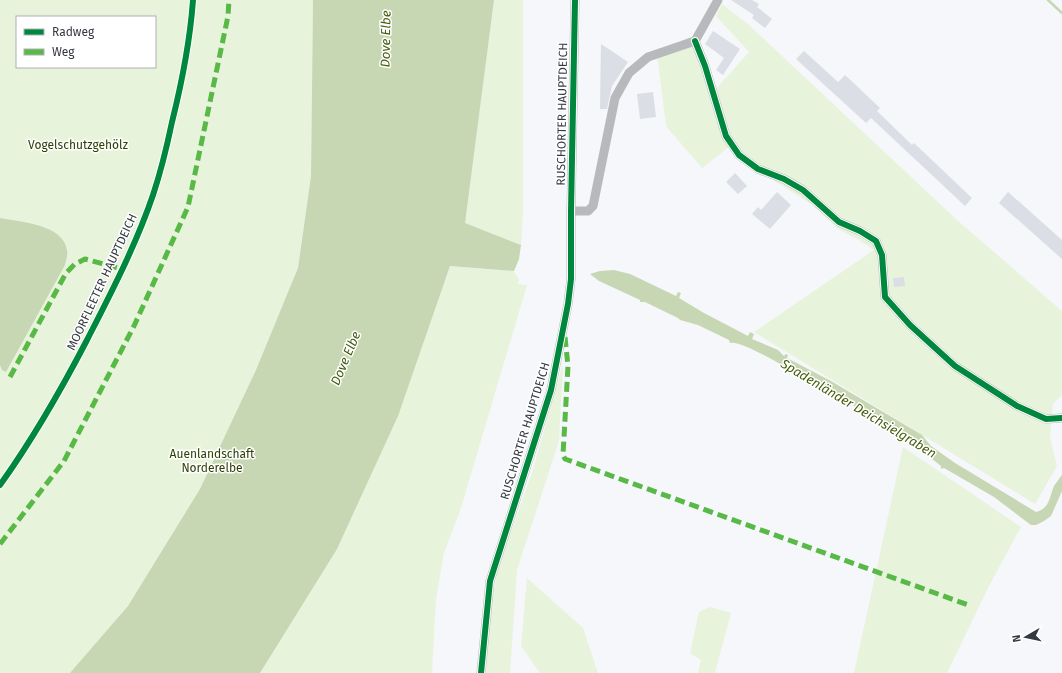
<svg xmlns="http://www.w3.org/2000/svg" width="1062" height="673" viewBox="0 0 1062 673" font-family="'Fira Sans',sans-serif">
  <style>
    .green { fill: #e8f3dc; fill-rule: evenodd }
    .water { fill: #c7d7b3 }
    .lines { fill: none; stroke-linecap: round; stroke-linejoin: round }
    .stream { stroke: #c7d7b3; stroke-width: 2.5 }
    .building { fill: #dbdee4 }
    .service { stroke: #b8b9bc; stroke-width: 4.5 }
    .minor { stroke: #b8b9bc; stroke-width: 9 }
    .quiet { stroke: #58b947; stroke-width: 5; stroke-dasharray: 10 5; stroke-linecap: butt }
    .cycleway-casing { stroke: #fff; stroke-width: 8 }
    .cycleway { stroke: #00873e; stroke-width: 6 }
    .labels { text-anchor: middle; stroke-width: 3; stroke-linejoin: round; paint-order: stroke }
    .street-label { font-size: 12px; fill: #353942; stroke: #fff }
    .park-label { font-size: 12px; fill: #2d4003; stroke: #fff }
    .water-label { font-size: 13px; font-style: italic; fill: #445c0c; stroke: #fff }
  </style>
  <rect width="100%" height="100%" fill="#f5f7fa"/>
  <path class="green" d="M0,0H313L311,176L298,268L446,279L450,266L514,271L519,280L518,284L527,285L461,508L444,553L436,599L432,673H0ZM17,17H155V67H17Z
    M494,0H523V211L521,245L464,223Z
    M722,4L749,25L957,220L1062,311V395L1053,404L1050,438L1057,466L1035,504L754,332L874,250L859,240L838,229L811,204L738,158L730,146L702,168L666,126L657,53L691,36L717,88L749,52L716,16Z
    M563,363L559,441L517,570L510,673H486L489,616L498,567L532,473Z
    M903,447L1021,527L989,586L947,673H854Z
    M527,578L583,628L598,673H540L521,646Z
    M710,607L731,613L715,673H698L701,660L690,653L699,612Z"/>
  <path class="water" d="M313,0H494L465,223L521,245L519,259L514,271L450,266L398,416L337,549L260,673H70L128,606L200,489L256,370L298,268L311,176Z
    M0,218C20,222 63,224 67,250C68,254 66,261 65,265L6,372L2,370L0,365Z
    M614,270L630,274L676,296L678,292L681,293L679,298L704,313L748,336L750,332L754,334L752,339L778,350L784,356L786,354L788,355L787,358L831,381L922,435L931,446L955,463L1036,512C1050,508 1049,498 1054,486C1056,483 1059,479 1062,475V491L1051,516L1044,521L1036,525H1031L994,497L944,468L941,469V466C900,432 852,404 806,378L803,377C791,371 741,339 730,343L729,340L698,325L680,320L678,318L645,302H640V300L599,281L590,274L600,271Z"/>
  <g class="lines">
    <path class="stream" d="M1048,0L1062,13"/>
  </g>
  <path class="building" d="M731,0H752L759,4L757,7L772,19L765,28L752,18L754,15Z
    M713,31L740,49L723,75L716,70L724,58L705,44Z
    M601,44L628,62L612,86L607,109H600Z
    M804,51L838,82L845,75L880,108L877,111L912,145L914,143L972,198L965,206L871,118L866,123L796,59Z
    M653,92L656,117L640,119L637,94Z
    M735,173L747,186L738,194L726,182Z
    M777,192L791,205L770,229L752,214L758,207L761,210Z
    M1008,192L1062,240V259L999,203Z
    M904,277L905,286L894,287L893,278Z"/>
  <g class="lines">
    <path class="service" d="M0,485C33,439 61,390 87,340C111,293 136,245 153,195C161,171 167,146 172,122C182,82 190,41 193,0"/>
    <path class="minor" d="M695,41L705,66L726,136L739,155L758,169L784,179L803,190L839,222L860,231L876,241L882,255L885,297L910,325L955,366L1017,406L1046,419L1062,418
      M571,211H588L593,206L615,98L629,73L648,57L695,41L718,0
      M481,673L490,581L551,390L568,304L571,279V211L575,0"/>
    <path class="quiet" d="M565,337L568,366L563,455L565,459L971,606
      M10,377L66,273L75,264L85,259L122,269
      M0,544L64,461L134,326L188,207L228,16L229,0"/>
    <g class="cycleway-casing">
      <path id="cycleway" d="M695,41L705,66L726,136L739,155L758,169L784,179L803,190L839,222L860,231L876,241L882,255L885,297L910,325L955,366L1017,406L1046,419L1062,418
        M0,485C33,439 61,390 87,340C111,293 136,245 153,195C161,171 167,146 172,122C182,82 190,41 193,0
        M481,673L490,581L551,390L568,304L571,279V211L575,0"/>
    </g>
    <use href="#cycleway" class="cycleway"/>
  </g>
  <g class="labels">
    <g class="street-label">
      <text transform="translate(562 114) rotate(-89)" y="4">RUSCHORTER HAUPTDEICH</text>
      <text transform="translate(102 282) rotate(-65)" y="4">MOORFLEETER HAUPTDEICH</text>
      <text transform="translate(525 431) rotate(-73)" y="4">RUSCHORTER HAUPTDEICH</text>
    </g>
    <g class="park-label">
      <text x="78" y="149">Vogelschutzgehölz</text>
      <text x="212" y="458">Auenlandschaft<tspan x="212" dy="14">Norderelbe</tspan></text>
    </g>
    <g class="water-label">
      <text transform="translate(385 39) rotate(-89)" y="5">Dove Elbe</text>
      <text transform="translate(345 358) rotate(-67)" y="5">Dove Elbe</text>
      <text transform="translate(859 408) rotate(31)" y="5">Spadenländer Deichsielgraben</text>
    </g>
  </g>
  <rect x="16" y="16" width="140" height="52" fill="#ffffff" stroke="#aeb0b3"/>
  <rect x="24" y="29" width="20" height="6" fill="#00873e" stroke="#aeb0b3"/>
  <text x="52" y="36" font-size="12" fill="#353942">Radweg</text>
  <rect x="24" y="49" width="20" height="6" fill="#58b947" stroke="#aeb0b3"/>
  <text x="52" y="56" font-size="12" fill="#353942">Weg</text>
  <g transform="translate(1026 637) rotate(261)" stroke="#ffffff" stroke-width="3" paint-order="stroke">
  <path d="M0-3L7 15L0 10L-7 15Z" fill="#353942"/>
  <text y="-6" font-size="11" font-weight="bold" text-anchor="middle" fill="#353942">N</text>
  </g>
</svg>
